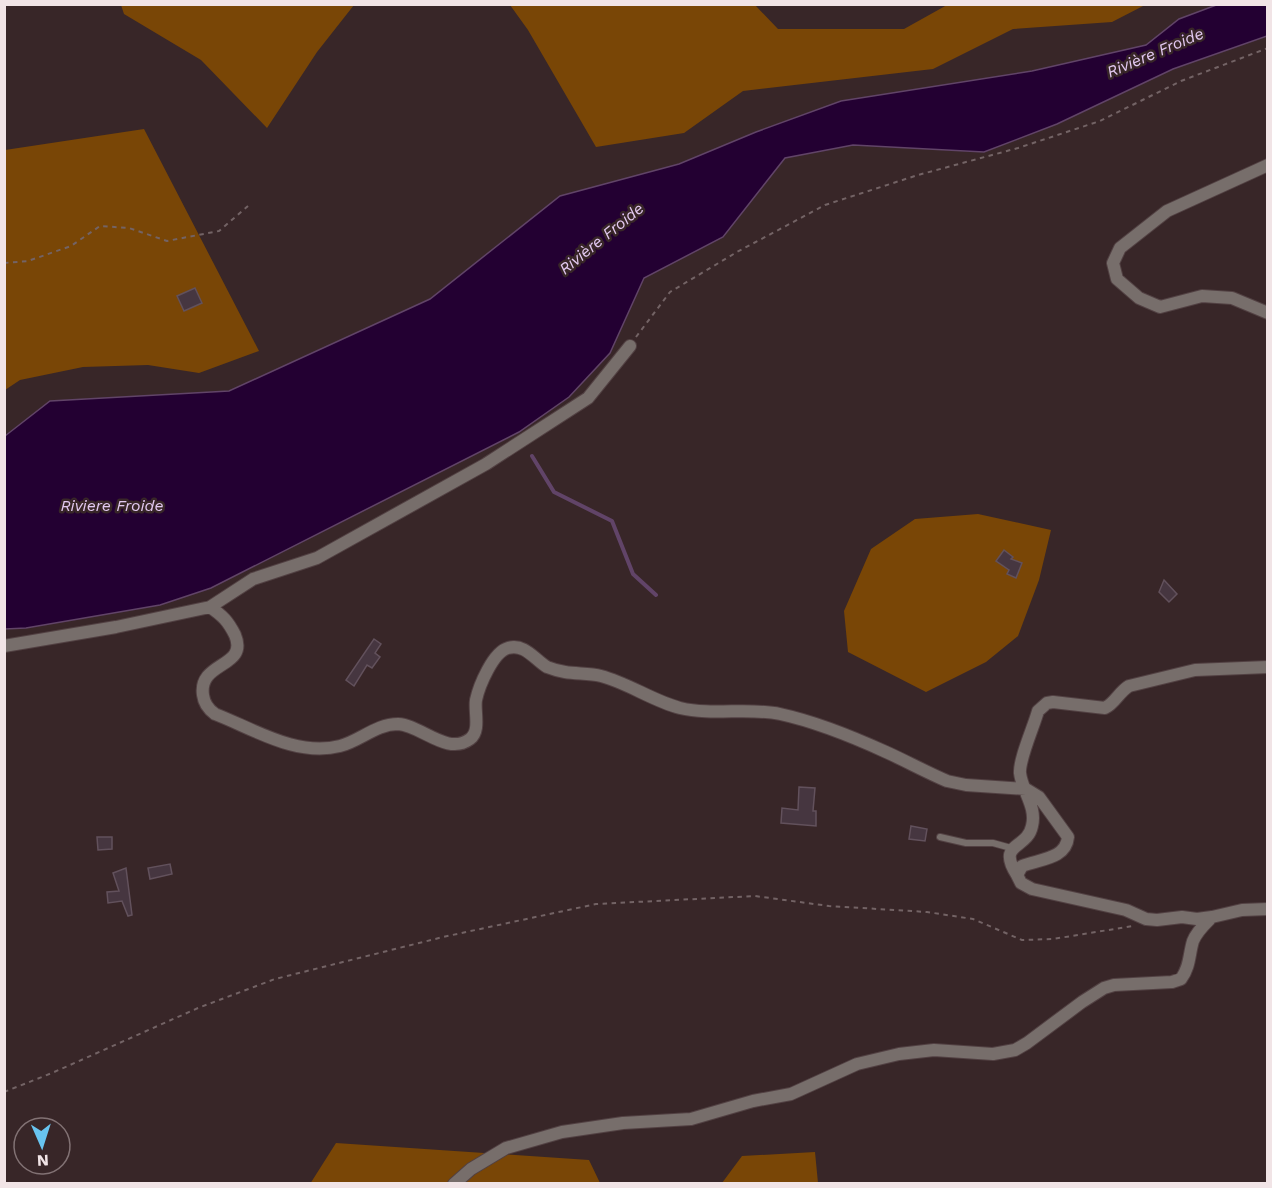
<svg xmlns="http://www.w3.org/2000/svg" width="1272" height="1188" viewBox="0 0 1272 1188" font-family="'Work Sans',sans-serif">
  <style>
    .forest { fill: #794606 }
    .water { fill: #230032; stroke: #614468; stroke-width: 1.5 }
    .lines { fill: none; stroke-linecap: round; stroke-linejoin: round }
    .stream { stroke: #614468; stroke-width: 4 }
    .building { fill: #463640; stroke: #62515c; stroke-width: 1.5 }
    .service-casing { stroke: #524143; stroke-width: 8 }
    .minor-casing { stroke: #524143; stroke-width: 14 }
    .path { stroke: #736365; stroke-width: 2; stroke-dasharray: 4.5 4.5; stroke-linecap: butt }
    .service { stroke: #776e6b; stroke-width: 6 }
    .minor { stroke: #776e6b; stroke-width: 12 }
    .labels { text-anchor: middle; stroke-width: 5; stroke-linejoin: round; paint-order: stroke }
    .water-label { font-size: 16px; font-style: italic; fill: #e3c9f1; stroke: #382628 }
  </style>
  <rect width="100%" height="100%" fill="#382628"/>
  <path class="forest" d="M121,5V4L354,5L317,52L267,128L201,60L124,14Z
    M510,5H755L778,29H904L947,5H1145L1112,22L1013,29L933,69L743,91L684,133L596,147L528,30Z
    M144,129L259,351L199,373L148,365L83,367L20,380L5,390V150Z
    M978,514L1051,530L1039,580L1018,636L986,662L926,692L848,652L844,611L871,549L915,519Z
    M336,1143L589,1160L600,1183L310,1184Z
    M815,1152L818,1183H722L742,1156Z"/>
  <path class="water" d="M1219,4L1267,5V36L1173,69L1057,124L984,152L853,145L785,158L723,237L644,278L610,353L569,397L519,432L211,588L160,605L26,628L5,629V436L50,401L229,391L430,299L560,196L679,164L756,132L841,101L1032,71L1146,45L1179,19Z"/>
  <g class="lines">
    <path class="stream" d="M532,456L554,492L612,521L633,574L656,595"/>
  </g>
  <path class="building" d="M195,288L202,303L184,311L177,296Z
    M1004,550L1013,557L1011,559L1022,563L1016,578L1007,574L1009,570L996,561Z
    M1164,580L1177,594L1169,602L1159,592Z
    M374,639L381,644L375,653L380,657L372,668L367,665L354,686L346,680Z
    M799,787L815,788L813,811H816V826L781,823L782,808L798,810Z
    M911,826L927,829L925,841L909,839Z
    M97,837H112V849L98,850Z
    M170,864L172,874L150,879L148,868Z
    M126,868L132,915L128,916L122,901L108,903L107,892L119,891L113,873Z"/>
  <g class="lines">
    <g class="service-casing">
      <path id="service" d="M940,837L966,843H993L1011,848"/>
    </g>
    <g class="minor-casing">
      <path id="minor" d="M1268,165L1167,211L1120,248L1113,263L1117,279L1139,298L1160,307L1202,296L1232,298L1268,313
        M210,607C223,616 228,621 235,635C249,668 198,661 203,695C204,703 208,709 215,714C254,729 296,757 340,746C360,741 376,724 398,724C421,725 447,756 470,739C481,731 474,711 476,700C479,686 493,652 508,648C525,643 535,660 547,667C552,669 559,671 565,672C577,674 589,673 601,676C628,683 653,701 680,708C713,716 747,707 780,714C817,722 851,736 886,752C906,761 926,772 947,781L966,785L1026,789L1039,797L1068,837C1066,859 1040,859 1022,866L1017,875L1021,883L1032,889L1126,910L1146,919L1157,920L1182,917L1197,919L1212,917L1242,910L1268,909
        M4,646L116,627L210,607L253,579L317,558L486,464L588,398L630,346
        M1017,875C996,842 1027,850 1032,826C1037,807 1022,791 1020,773C1019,759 1034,726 1038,711L1047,703L1053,702L1105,708C1115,703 1119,692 1129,686L1195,670L1268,667
        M454,1184L471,1169L506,1148L562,1132L623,1123L691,1119L753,1101L791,1094L857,1064L899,1054L934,1050L993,1054L1015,1050L1027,1043L1082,1002L1104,988L1114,985L1172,982L1181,979C1190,967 1189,954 1193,941C1197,931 1205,924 1212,917"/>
    </g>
    <path class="path" d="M4,263L28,261L71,246L100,226L129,228L167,241L219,231L248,206
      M636,337L670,292L737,252L825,205L918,175L1018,148L1100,121L1181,81L1268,48
      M4,1092L52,1073L198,1008L275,979L443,937L596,904L755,896L829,906L927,912L973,919L1022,940L1053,939L1133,926"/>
    <use href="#service" class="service"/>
    <use href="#minor" class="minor"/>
  </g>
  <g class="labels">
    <g class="water-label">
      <text transform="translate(1155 52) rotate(-23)" y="6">Rivière Froide</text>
      <text transform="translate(601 238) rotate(-39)" y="6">Rivière Froide</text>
      <text x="112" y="511">Riviere Froide</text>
    </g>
  </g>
  <rect width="1272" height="1188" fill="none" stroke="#f1e4e6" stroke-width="12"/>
  <g transform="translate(42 1146) rotate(177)"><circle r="28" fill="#382628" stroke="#827274" stroke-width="1.5"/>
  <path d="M0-4.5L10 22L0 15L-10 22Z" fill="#68c4f0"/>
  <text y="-9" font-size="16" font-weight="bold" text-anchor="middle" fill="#f1e4e6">N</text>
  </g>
</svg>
